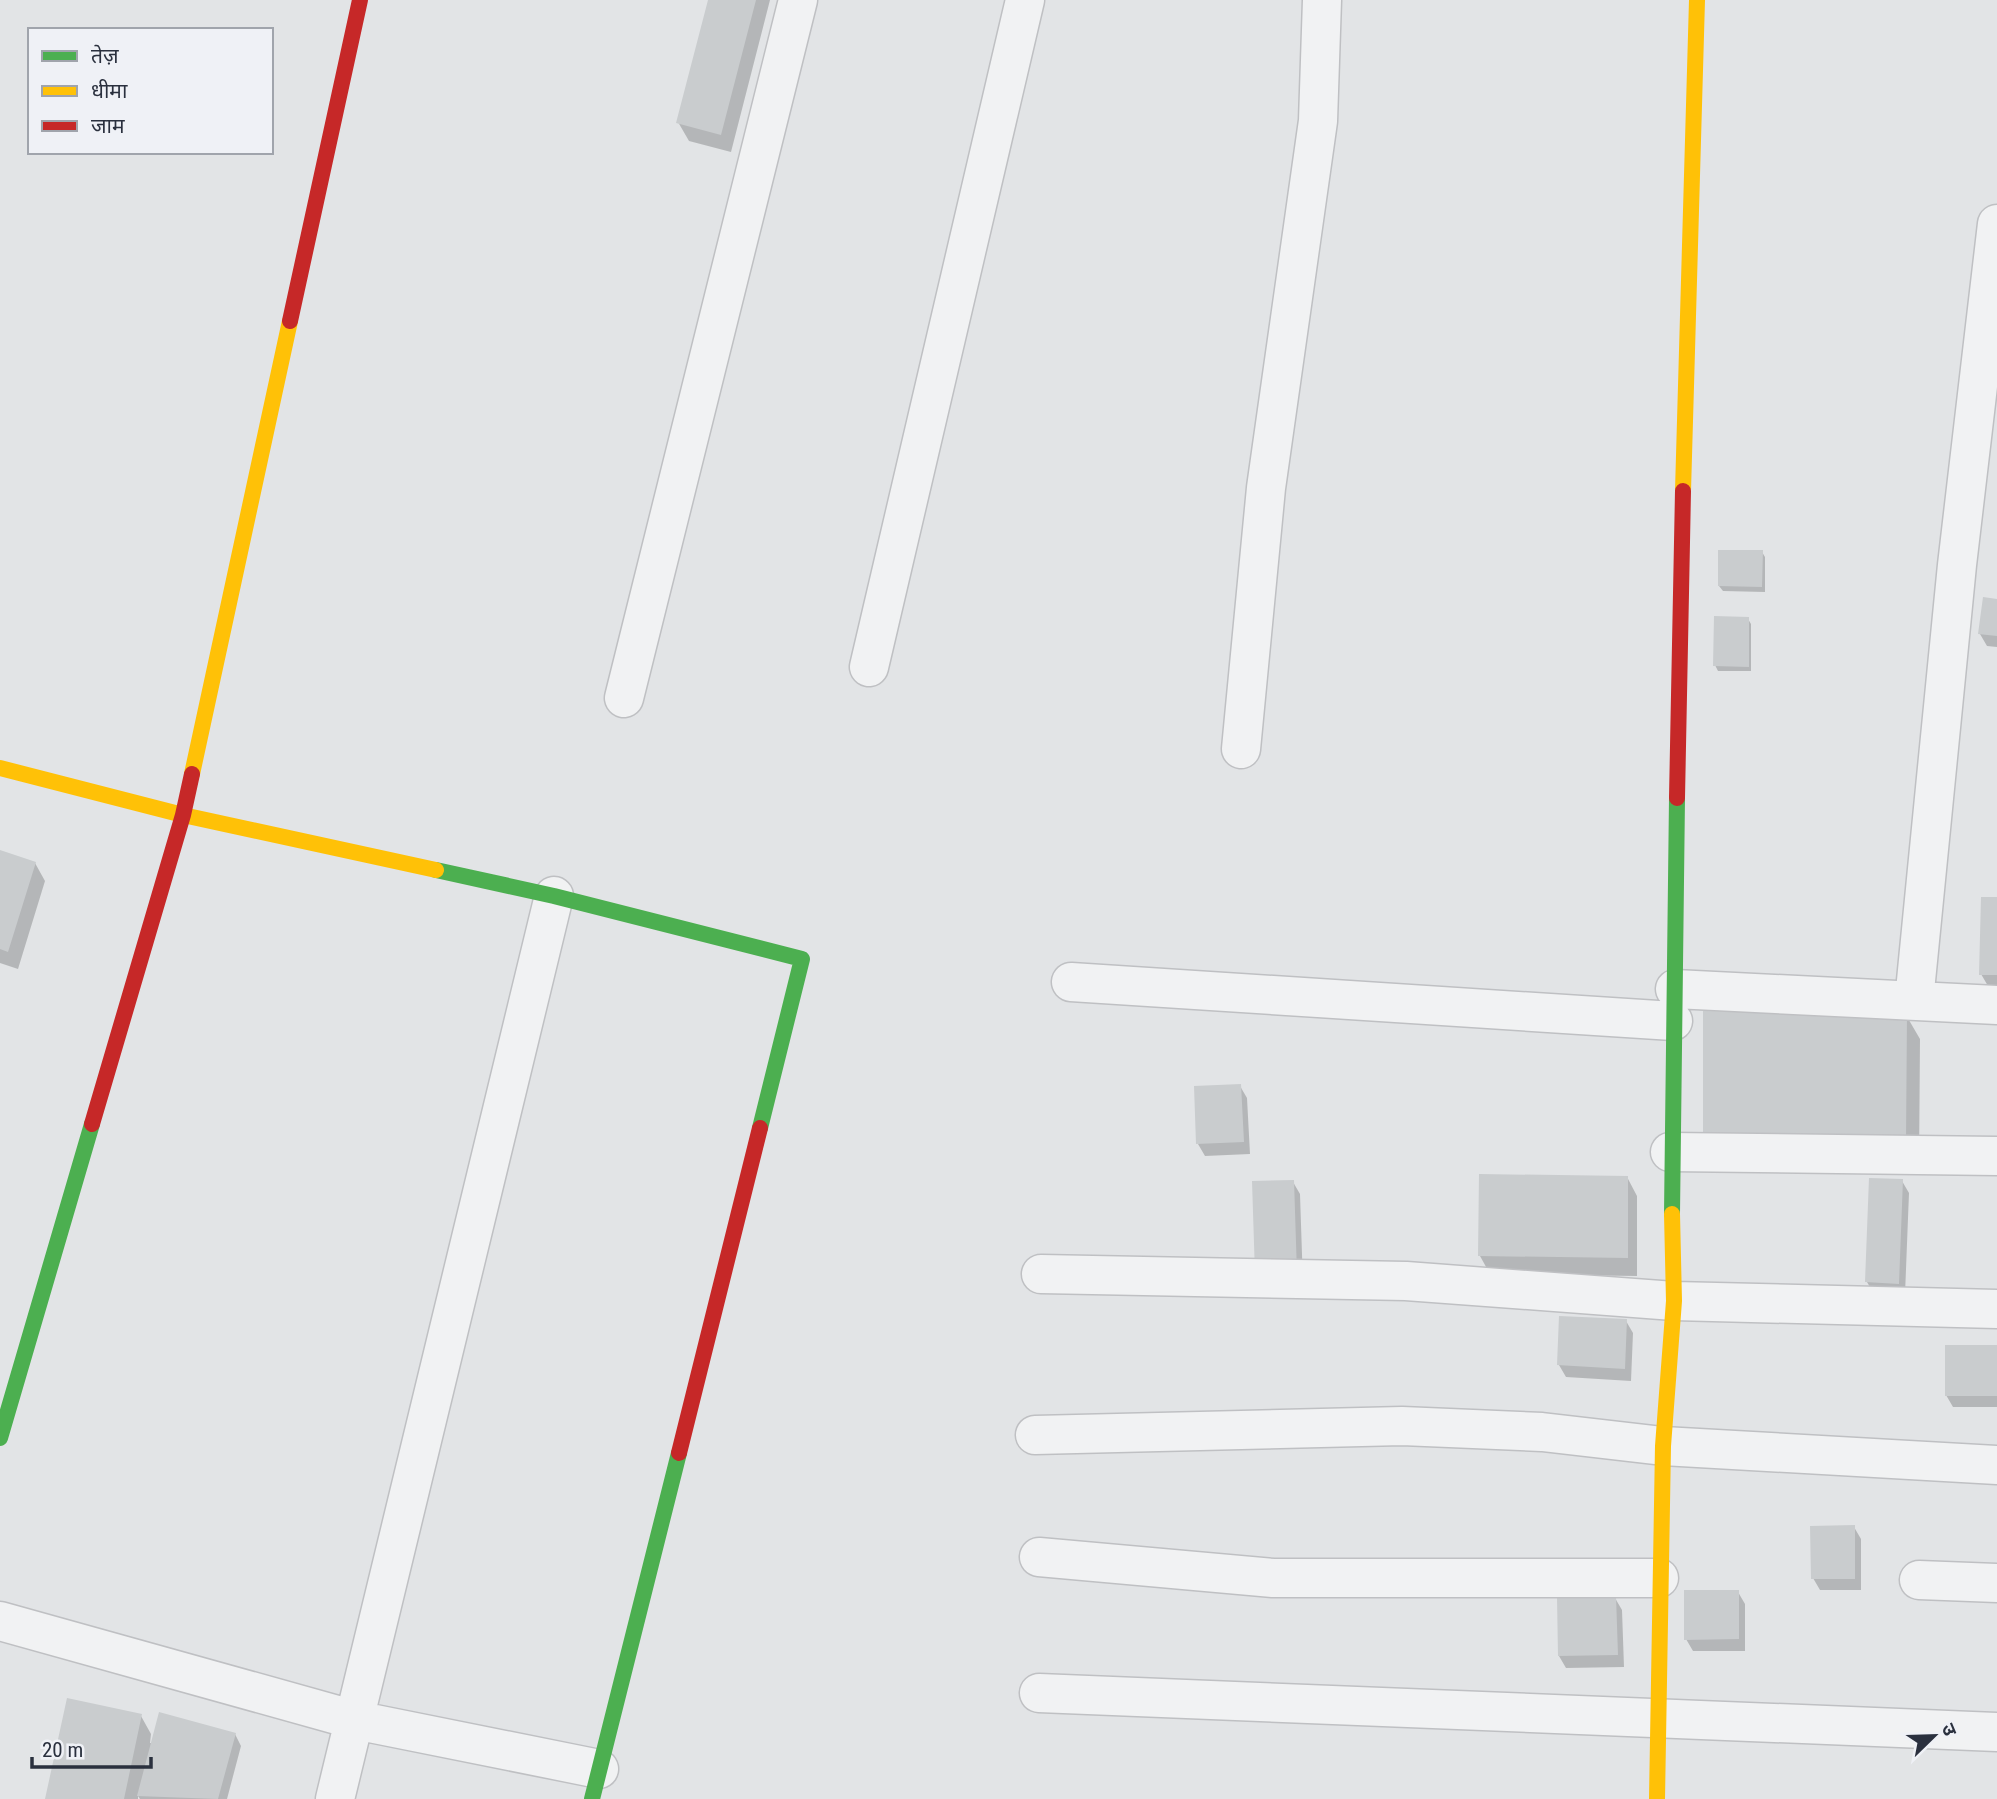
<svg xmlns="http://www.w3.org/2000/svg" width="1997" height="1799" viewBox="0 0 1997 1799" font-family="'Roboto Condensed','Noto Sans Devanagari',sans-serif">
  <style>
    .shadow { fill: #0003 }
    .building { fill: #c9ccce }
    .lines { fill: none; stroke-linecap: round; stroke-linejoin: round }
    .street-casing { stroke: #bfc0c3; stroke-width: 41 }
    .street { stroke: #f1f2f3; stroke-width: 38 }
    .fast { stroke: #4caf50; stroke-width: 16 }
    .slow { stroke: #ffc107; stroke-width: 16 }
    .jam { stroke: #c62828; stroke-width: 16 }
  </style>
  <rect width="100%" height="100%" fill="#e2e4e6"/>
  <path class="shadow" d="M710,0H770L731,152L689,141L678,122Z
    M1762,552L1765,557V592L1723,591L1719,586Z
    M1997,600V647L1987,646L1980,634Z
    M1748,619L1751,624V671H1718L1715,665Z
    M0,852L35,863L45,881L18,969L0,963Z
    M1997,899V986H1988L1981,974Z
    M1906,1015L1920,1039L1919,1166L1718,1164Z
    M1240,1086L1247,1098L1250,1154L1205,1156L1198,1144Z
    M1627,1177L1637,1196V1276L1490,1274L1480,1256Z
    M1902,1181L1909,1193L1905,1295L1874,1294L1867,1282Z
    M1293,1182L1300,1194L1303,1284L1254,1183Z
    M1626,1321L1633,1333L1631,1381L1566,1377L1559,1365Z
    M1997,1347V1407H1953L1946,1395Z
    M1854,1527L1861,1539V1590H1820L1813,1578Z
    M1738,1592L1745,1604V1651H1693L1686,1639Z
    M1615,1598L1622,1610L1624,1667L1566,1668L1559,1656Z
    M141,1716L151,1734L150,1743H153L235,1734L241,1746L227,1799H140L138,1796V1799H47Z"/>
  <path class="building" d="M708,0H756L721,135L676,123Z
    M1718,550H1763L1762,587L1718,586Z
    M1983,597L1997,599V636L1978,634Z
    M1714,616L1749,617V667L1713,666Z
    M0,850L36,862L8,952L0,949Z
    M1981,897H1997V975H1979Z
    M1703,1011L1907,1013L1906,1142L1703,1140Z
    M1241,1084L1244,1142L1196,1144L1194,1086Z
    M1479,1174L1628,1176V1258L1478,1256Z
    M1869,1178L1903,1179L1899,1284L1865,1282Z
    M1294,1180L1297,1273L1255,1274L1252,1181Z
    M1559,1316L1627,1319L1625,1369L1557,1365Z
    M1945,1345H1997V1396H1945Z
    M1855,1525V1579H1811L1810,1526Z
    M1684,1590H1739V1639L1684,1640Z
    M1616,1596L1618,1655L1558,1656L1557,1597Z
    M67,1698L142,1714L124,1799H45Z
    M159,1712L236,1733L218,1799L137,1796Z"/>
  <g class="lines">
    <g class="street-casing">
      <path id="street" d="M869,667L1025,0
        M624,698L798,0
        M1241,749L1266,488L1318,121L1322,0
        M1071,982L1673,1021
        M1675,989L1997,1005
        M1914,1001L1957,565L1997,224
        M1670,1152L1997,1156
        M1041,1274L1406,1281L1674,1301L1997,1309
        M1035,1435L1402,1426L1542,1432L1663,1446L1997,1465
        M1039,1557L1273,1578H1659
        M1919,1580L1997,1583
        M0,1621L355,1720L599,1769
        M1039,1693L1997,1732
        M335,1799L554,896"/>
    </g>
    <use href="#street" class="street"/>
    <path class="fast" d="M436,870L554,896L802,959L760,1128
      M1672,1214L1677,798
      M0,1438L92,1124
      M592,1799L679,1453"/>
    <path class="slow" d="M1683,491L1697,0
      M0,768L183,815L436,870
      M192,774L290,321
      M1657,1799L1663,1446L1674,1301L1672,1214"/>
    <path class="jam" d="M290,321L360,0
      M1677,798L1683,491
      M92,1124L183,815L192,774
      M679,1453L760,1128"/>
  </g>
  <rect x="28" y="28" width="245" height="126" fill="#eff1f6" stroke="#a0a4ac" stroke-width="2"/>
  <rect x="42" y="51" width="35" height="10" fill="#4caf50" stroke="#a0a4ac" stroke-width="2"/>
  <text x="91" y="63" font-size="21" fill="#2a303e">तेज़</text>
  <rect x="42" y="86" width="35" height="10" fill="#ffc107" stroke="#a0a4ac" stroke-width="2"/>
  <text x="91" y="98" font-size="21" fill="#2a303e">धीमा</text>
  <rect x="42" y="121" width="35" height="10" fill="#c62828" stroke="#a0a4ac" stroke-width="2"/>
  <text x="91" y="133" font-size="21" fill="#2a303e">जाम</text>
  <g transform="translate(1934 1736) rotate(67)" stroke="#eff1f6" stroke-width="5" paint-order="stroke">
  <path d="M0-5L12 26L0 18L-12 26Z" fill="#2a303e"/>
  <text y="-10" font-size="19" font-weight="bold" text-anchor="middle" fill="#2a303e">उ</text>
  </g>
  <path d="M32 1757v10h119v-10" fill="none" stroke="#2a303e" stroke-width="3.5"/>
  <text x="42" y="1757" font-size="21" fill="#2a303e" stroke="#eff1f6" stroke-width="5" paint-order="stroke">20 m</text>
</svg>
